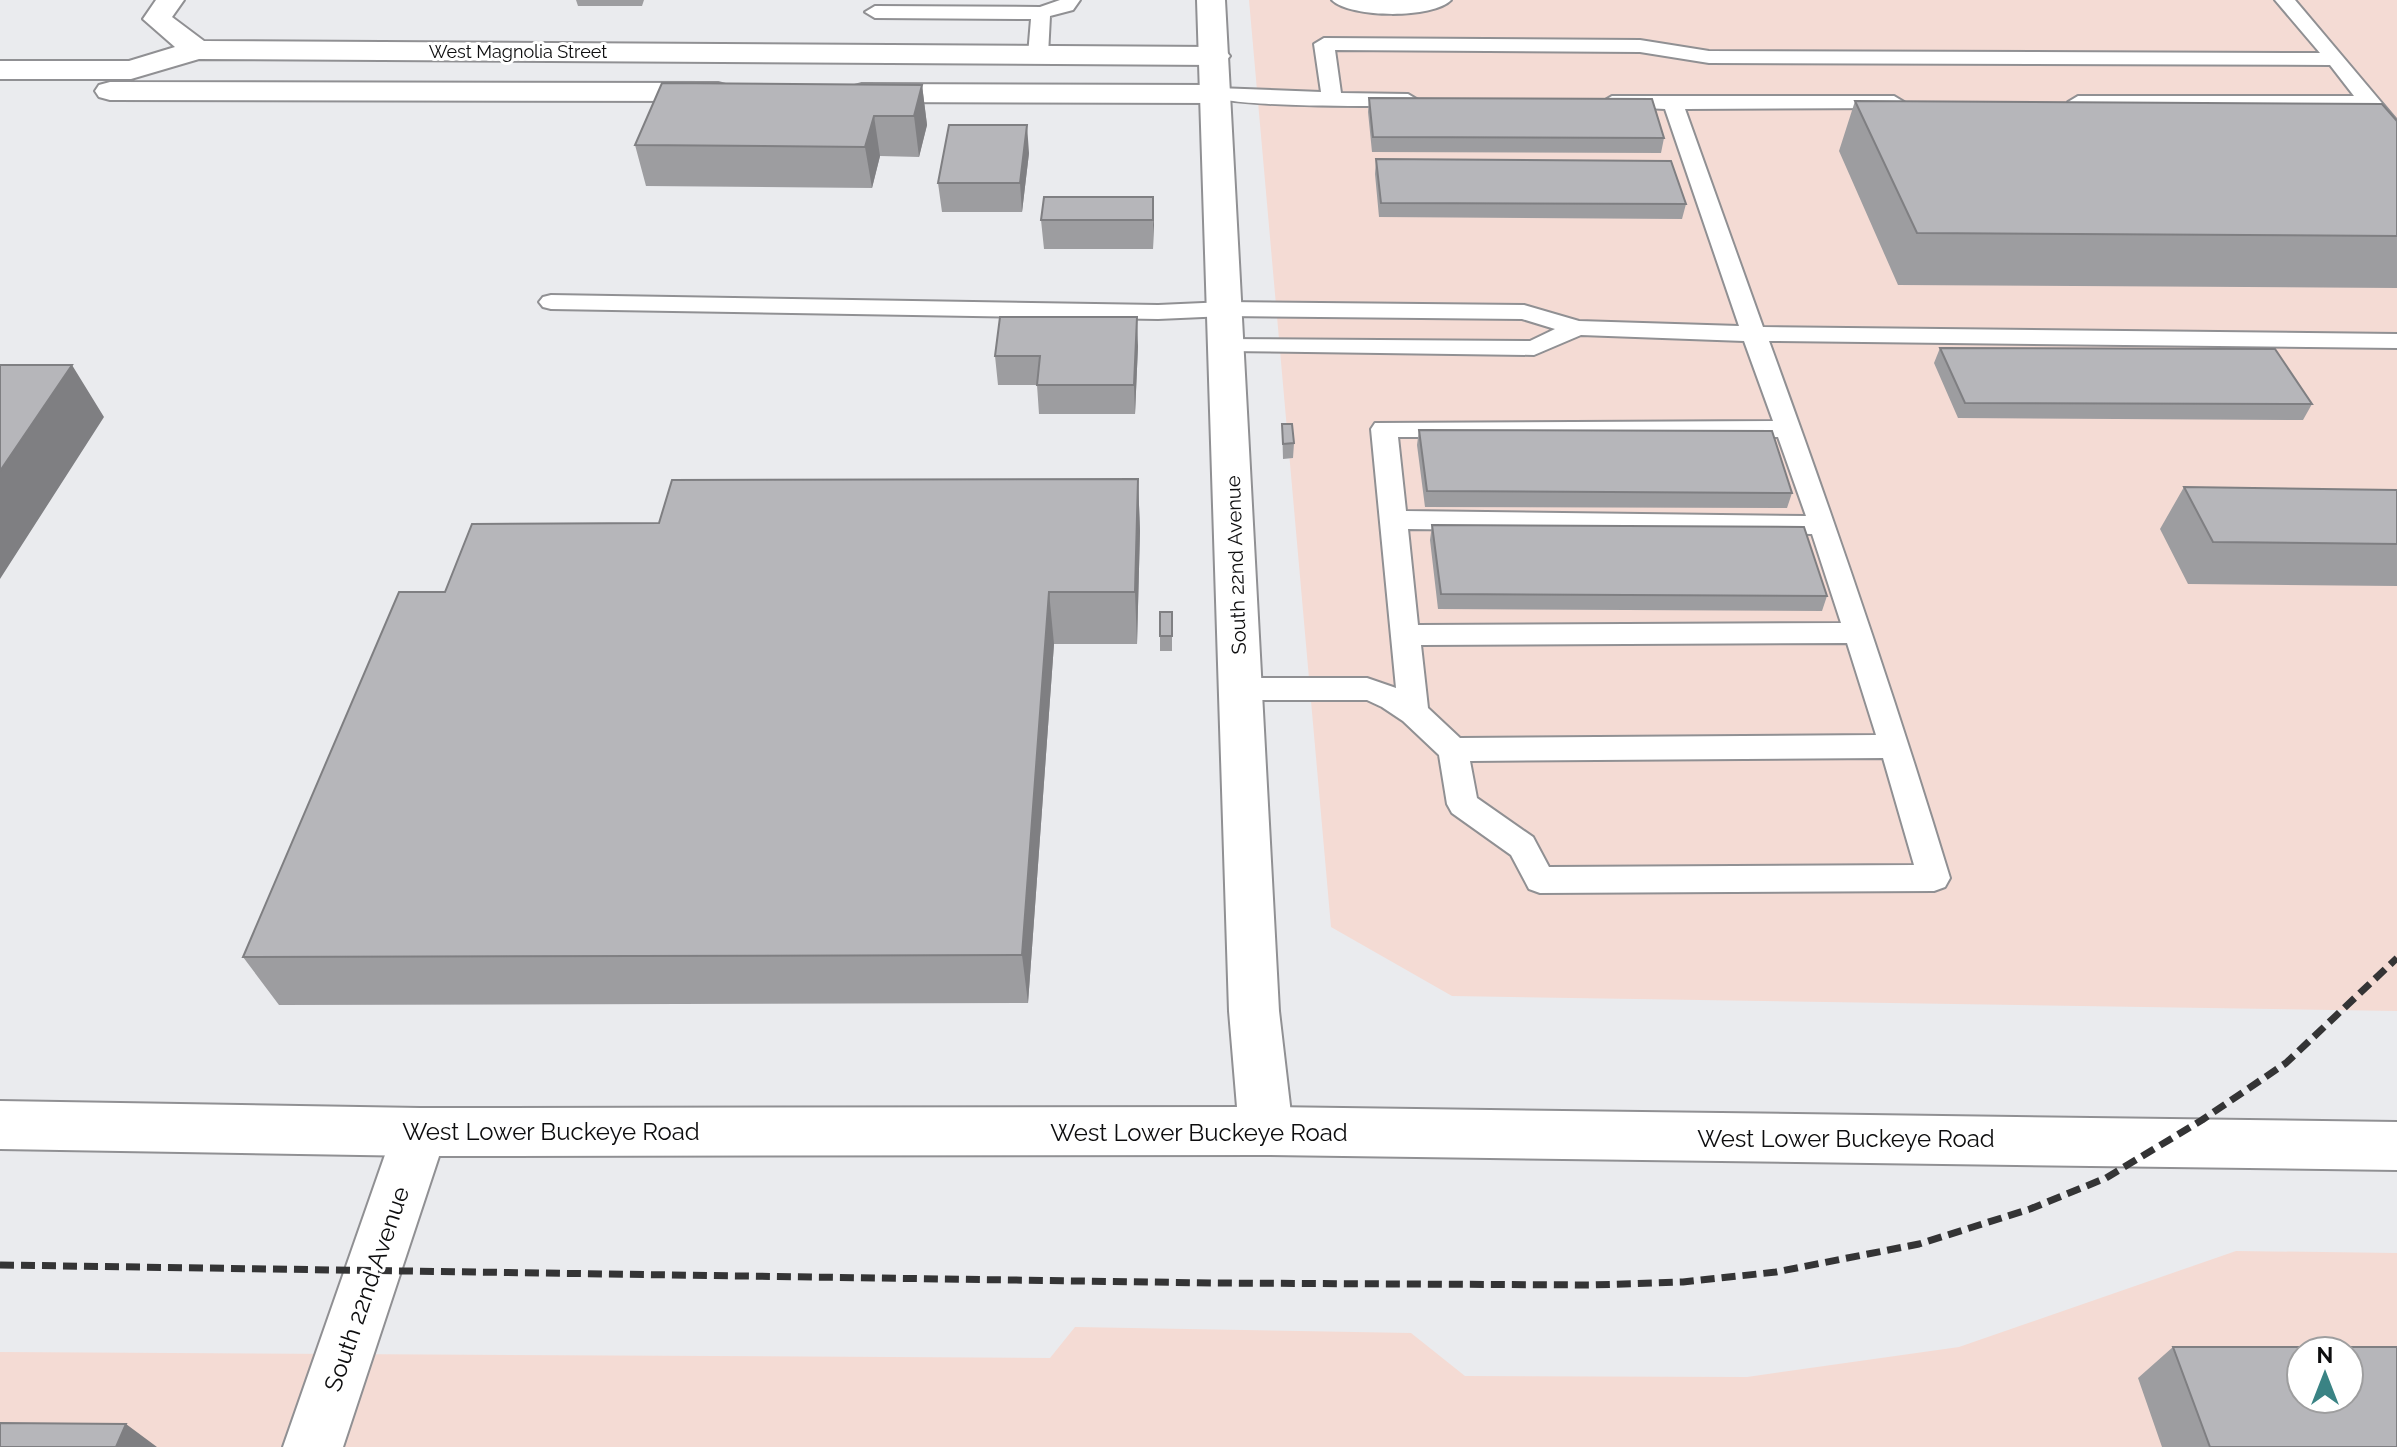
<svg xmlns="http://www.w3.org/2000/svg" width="2397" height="1447" viewBox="0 0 2397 1447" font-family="Raleway,sans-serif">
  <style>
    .industrial { fill: #f4dbd4; fill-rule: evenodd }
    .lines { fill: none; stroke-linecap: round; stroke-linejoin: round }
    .service-casing { stroke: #909093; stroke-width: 4 }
    .minor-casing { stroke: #909093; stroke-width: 4 }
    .tertiary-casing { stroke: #909093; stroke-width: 4 }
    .secondary-casing { stroke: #909093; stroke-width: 4 }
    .service { fill: #fff; fill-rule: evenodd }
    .minor { fill: #fff; fill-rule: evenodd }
    .tertiary { fill: #fff; fill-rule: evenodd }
    .secondary { fill: #fff; fill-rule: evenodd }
    .rail { stroke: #343435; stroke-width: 7; stroke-dasharray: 14 7; stroke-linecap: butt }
    .wall { fill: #9d9da0 }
    .shaded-wall { fill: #7f7f82 }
    .building { fill: #b6b6ba; stroke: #7f7f82; stroke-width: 2; fill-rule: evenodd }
    .labels { text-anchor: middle; stroke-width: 6; stroke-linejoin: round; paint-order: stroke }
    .far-street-label { font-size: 18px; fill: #0d0d0e; stroke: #fff }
    .street-label { font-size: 20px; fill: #0d0d0e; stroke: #fff }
    .near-street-label { font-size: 24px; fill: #0d0d0e; stroke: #fff }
  </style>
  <rect width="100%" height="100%" fill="#eaebee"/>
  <path class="industrial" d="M1249,0H2397V1011L1452,996L1331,927Z
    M2236,1251L2397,1253V1447H0V1352L1050,1358L1075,1327L1411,1333L1465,1376L1747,1377L1959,1347ZM2301,1351H2349V1399H2301Z"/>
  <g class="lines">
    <g class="service-casing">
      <path id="service" d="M1060,0H1080L1073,10L1050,16L1048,55L1038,61L1028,55L1031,19L875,18L865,12L875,6L1040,7Z
        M1332,0H1451C1433,19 1350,18 1332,0Z
        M2275,0H2295L2397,121V140L2390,138L2364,108H2078L2068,102L2078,96H2354L2330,65L1709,63L1640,52L1335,50L1341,93L1408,94L1418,100L1408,106C1379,106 1219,108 1207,94L1217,88L1321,92L1314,44L1324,38L1640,40L1709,51L2320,53Z
        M1612,96H1894L1904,102L1894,108L1685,109L1763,327L2397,334V348L1769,341C1834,519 1895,697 1950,878L1945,887L1934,891L1540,893L1529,889L1511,855L1452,813L1447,804L1439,755L1403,721L1382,707L1367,700H1241L1231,697L1226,689L1231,681L1241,678H1367L1396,688L1371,429L1375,423L1773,421L1744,341L1581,335L1534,355L1227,351L1218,349L1215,344L1218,339L1530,341L1555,329L1522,319L1226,316L1158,319L551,309L543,307L539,302L543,297L551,295L1158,305L1226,302L1524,305L1579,321L1739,326L1665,109L1605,106L1602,102ZM1398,437H1778L1806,516L1406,511ZM1408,529L1812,534L1841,623L1418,625ZM1847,643L1876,735L1460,738L1428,708L1421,645ZM1883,758L1914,865L1549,867L1533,837L1477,798L1470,761Z"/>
    </g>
    <g class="minor-casing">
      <path id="minor" d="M156,0H184L172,17L204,41L1215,47L1225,50L1230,56L1225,62L1215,65L199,59L131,79H0V61H129L175,47L143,19Z
        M110,82L718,83L729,86L733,92L729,98L718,101L110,100L99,97L95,91L99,85Z
        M862,84L1217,85L1228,88L1232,94L1228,100L1217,103L862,102L851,99L847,93L851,87Z
        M420,1108L439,1115L447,1132L343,1447H283L393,1132L401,1115Z"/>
    </g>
    <g class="tertiary-casing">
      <path id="tertiary" d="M1197,0H1225L1279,1011L1293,1131L1285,1148L1266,1155L1247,1148L1239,1131L1229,1011Z"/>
    </g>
    <g class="secondary-casing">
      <path id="secondary" d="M0,1101L420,1108L1266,1107L2397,1122V1170L1266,1155L420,1156L0,1149Z"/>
    </g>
    <use href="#service" class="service"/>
    <use href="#minor" class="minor"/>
    <use href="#tertiary" class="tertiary"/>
    <use href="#secondary" class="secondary"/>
    <path class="rail" d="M0,1265L1214,1283L1592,1285L1683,1282L1776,1272L1919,1244L2030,1209L2106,1178L2202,1120L2286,1063L2397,958"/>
  </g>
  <path class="wall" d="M576,0H644L642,6H578Z
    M922,85L927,125L919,157L880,156L872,188L646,186L635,145Z
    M1369,98L1664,138L1661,153L1372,152L1368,112Z
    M1855,101L2397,121V288L1898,285L1839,151Z
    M1029,153L1022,212H942L938,183Z
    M1376,159L1686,204L1682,219L1379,217L1375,174Z
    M1153,197V249H1044L1041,220Z
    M1138,346L1135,414H1039L1037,385H998L995,356Z
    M1940,348L2312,404L2303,420L1958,418L1934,363Z
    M1282,424L1294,443L1293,458L1283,459Z
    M1419,430L1792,493L1787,508L1425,507L1417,445Z
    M1138,479L1140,531L1137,644H1054L1028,1003L279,1005L243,957L659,523Z
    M2184,487L2397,490V586L2188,584L2160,529Z
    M1432,525L1827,596L1822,611L1438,609L1430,540Z
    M1160,612H1172V651H1160Z
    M2173,1347L2397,1447H2162L2138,1378Z"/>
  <path class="shaded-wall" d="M922,85L927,125L919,157L914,116Z
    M874,116L880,156L872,188L865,147Z
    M1027,125L1029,153L1022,212L1020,183Z
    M1153,197L1154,225L1153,249Z
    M1137,317L1138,346L1135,414L1134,385Z
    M72,365L104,417L0,579V471Z
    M1138,479L1140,531L1137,644L1135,592Z
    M1049,592L1054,644L1028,1003L1022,955Z
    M126,1424L157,1447H116Z"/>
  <path class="building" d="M662,83L922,85L914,116H874L865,147L635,145Z
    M1369,98L1652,99L1664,138L1373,137Z
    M1855,101L2382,104L2397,121V236L1917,233Z
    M949,125H1027L1020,183H938Z
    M1376,159L1671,161L1686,204L1381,203Z
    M1044,197H1153V220H1041Z
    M1000,317H1137L1134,385H1037L1040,356H995Z
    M1940,348L2275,349L2312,404L1965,403Z
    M0,365H72L0,471Z
    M1282,424H1292L1294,443L1283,444Z
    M1419,430L1772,431L1792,493L1427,491Z
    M1138,479L1135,592H1049L1022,955L243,957L399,592H445L472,524L659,523L672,480Z
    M2184,487L2397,490V544L2213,542Z
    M1432,525L1804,527L1827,596L1441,594Z
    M1160,612H1172V636H1160Z
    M2173,1347H2397V1447H2210ZM2301,1351H2349V1399H2301Z
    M0,1423L126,1424L116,1447H0Z"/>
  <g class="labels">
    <g class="far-street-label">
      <text x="518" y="58">West Magnolia Street</text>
    </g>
    <g class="street-label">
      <text transform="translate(1236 565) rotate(-92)" y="7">South 22nd Avenue</text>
    </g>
    <g class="near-street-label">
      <text x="551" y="1140">West Lower Buckeye Road</text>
      <text x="1199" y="1141">West Lower Buckeye Road</text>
      <text x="1846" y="1147">West Lower Buckeye Road</text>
      <text transform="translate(367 1289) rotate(-71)" y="8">South 22nd Avenue</text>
    </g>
  </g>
  <g transform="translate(2325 1375)"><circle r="38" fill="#ffffff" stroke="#9e9e9f" stroke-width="2"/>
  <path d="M0-6L14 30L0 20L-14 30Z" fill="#3a8384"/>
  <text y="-12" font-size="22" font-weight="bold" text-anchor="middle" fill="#0d0d0e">N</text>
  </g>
</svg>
